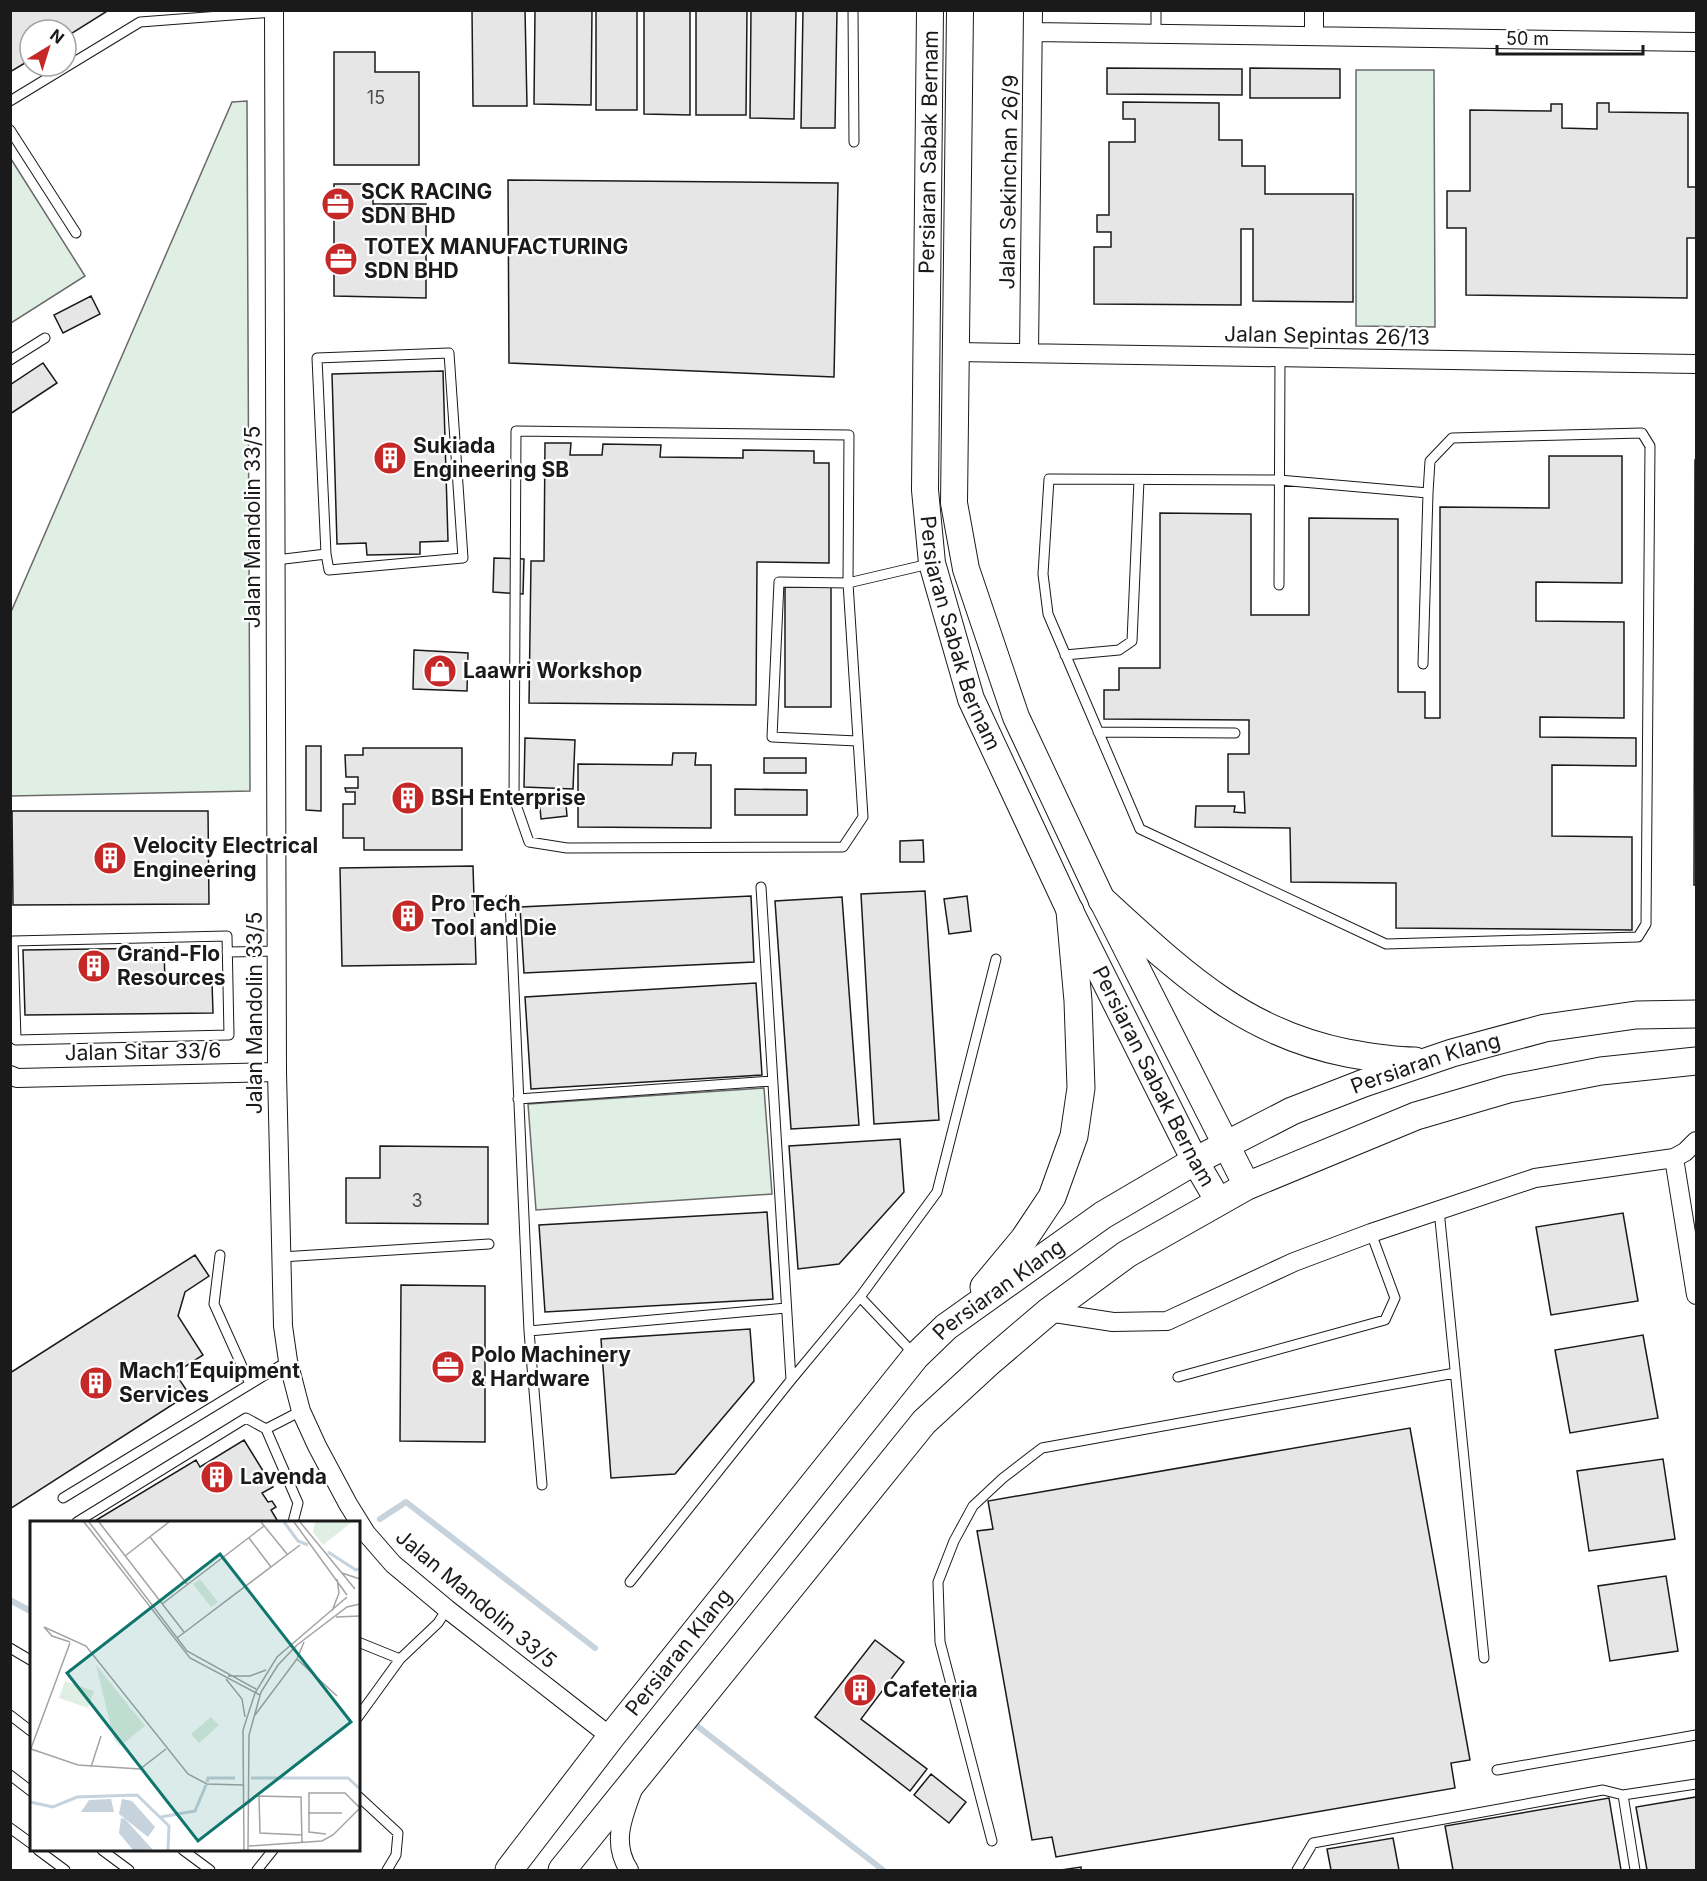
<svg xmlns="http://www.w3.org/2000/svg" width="1707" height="1881" viewBox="0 0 1707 1881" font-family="Inter,sans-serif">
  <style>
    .green { fill: #e0efe3; stroke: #6a6a6a; stroke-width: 1.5 }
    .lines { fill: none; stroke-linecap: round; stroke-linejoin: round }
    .stream { stroke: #c6d2dc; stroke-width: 6 }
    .building { fill: #e6e6e6; stroke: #1a1a1a; stroke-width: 1.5 }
    .lane-casing { stroke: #1a1a1a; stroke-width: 11 }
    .street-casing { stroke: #1a1a1a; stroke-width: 20 }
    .secondary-casing { stroke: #1a1a1a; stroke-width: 28 }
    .primary-casing { stroke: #1a1a1a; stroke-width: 29 }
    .lane { stroke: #fff; stroke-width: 9 }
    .street { stroke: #fff; stroke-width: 18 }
    .secondary { stroke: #fff; stroke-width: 26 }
    .primary { stroke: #fff; stroke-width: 27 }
    .labels { text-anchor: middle; stroke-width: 4.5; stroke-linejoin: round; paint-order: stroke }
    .number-label { font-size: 18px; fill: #4d4d4d }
    .street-label { font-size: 21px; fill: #1a1a1a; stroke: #fff }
    .poi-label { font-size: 21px; font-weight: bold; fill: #1a1a1a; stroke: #fff; text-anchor: start }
    .inset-river { fill: none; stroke: #c6d2dc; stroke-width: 3 }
    .inset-road { fill: none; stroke: #a3a3a3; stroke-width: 1.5 }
    .view { fill: #0f766e; fill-opacity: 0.15; stroke: #0f766e; stroke-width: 3 }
    .inset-edge { fill: none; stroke: #1a1a1a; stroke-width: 3 }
  </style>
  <rect width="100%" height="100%" fill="#fff"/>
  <path class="green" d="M1356,70H1434L1435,327L1356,326Z
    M247,101L250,791L11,796V612L232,102Z
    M11,159L85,276L11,323H10Z
    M764,1088L772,1194L536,1210L528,1104Z"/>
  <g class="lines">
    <path class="stream" d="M380,1519L406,1502L595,1648
      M10,1600L32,1612
      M692,1722L883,1870"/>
  </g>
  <path class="building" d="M10,10H109L66,37V30H30V60L10,72Z
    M472,10H525L527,106H473Z
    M535,10H592L591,105L534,104Z
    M596,10H637V110H596Z
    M644,10H690V115L644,114Z
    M696,10H747L746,115H696Z
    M751,10H796L794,119L750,118Z
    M803,10H837L835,128H801Z
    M334,52H375V72H419V165H334Z
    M1107,68L1242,69V95L1107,94Z
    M1250,68L1340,69V98H1250Z
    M1123,102L1219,103V140H1242V166H1265V194H1353V302L1253,301V229H1241V305L1094,304V247H1111V232H1097V215H1109V142H1135V119H1123Z
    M1597,103H1609V112L1688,113V187H1696V238H1687V298L1466,295V228H1447V191H1470V110L1551,111V104H1562V128L1597,129Z
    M508,180L838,183L834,377L509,363Z
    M334,184H373V204H426V298L334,296Z
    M91,296L100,314L63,333L54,315Z
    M43,363L57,383L10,414V385Z
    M443,371L448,541L420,542V554L367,555L366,543L337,544L332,374Z
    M545,443H571L570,455H602L603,444L661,445L660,457L743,458V450L814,451V463H829V563L757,562L756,705L529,703L531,561H544Z
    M1549,456H1622V583L1536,582V621L1624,622V718L1540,717V737L1636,738V766L1552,765V836L1632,837V930L1396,928V883L1291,882L1290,828L1195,827L1196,806H1235L1234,812L1245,813L1244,792H1228V754H1249V720L1104,719V690H1119V668H1160V513L1251,514V615H1309V518L1398,519V692H1425V718H1440V507L1549,508Z
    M1695,460H1696V885H1694Z
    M494,558L524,559L523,594L493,592Z
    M785,587H831V707H785Z
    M414,650L468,653L467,691L413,689Z
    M525,738L575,740L573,789L524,787Z
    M306,746H321V811L306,810Z
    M363,748H462V850H364V838H343V804H355V792H346L345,788H358V777H346L345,755H363Z
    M673,753H696L695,765H711V828L578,827V764L672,765Z
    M764,758H806V773H764Z
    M735,789L807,790V815H735Z
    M565,793L567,816L541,819L539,795Z
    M12,811H208L209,904L13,905Z
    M923,840L924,862H900V841Z
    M473,866L476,964L342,966L340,868Z
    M925,891L939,1120L874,1124L861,894Z
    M751,896L754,962L524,973L520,907Z
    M967,896L971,931L949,934L944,899Z
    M842,897L859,1125L791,1129L775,901Z
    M164,948L165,983L212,982L213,1013L25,1015L23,950Z
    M756,983L762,1075L531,1089L525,997Z
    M900,1139L904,1192L839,1264L798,1269L789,1146Z
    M380,1146L488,1147V1224L346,1223V1178H380Z
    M767,1212L773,1299L545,1312L539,1225Z
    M1623,1213L1638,1301L1551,1315L1536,1227Z
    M195,1255L209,1276L185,1292L178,1316L203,1355L175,1373L189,1394L10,1509V1373Z
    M401,1285L485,1286V1442L400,1441Z
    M750,1329L754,1381L675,1474L611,1478L601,1339Z
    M1643,1335L1658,1418L1570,1433L1555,1350Z
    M1410,1428L1470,1760L1451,1763L1455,1788L1056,1857L1052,1837L1032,1840L977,1531L993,1529L988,1501Z
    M244,1440L273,1487L262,1493L268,1502L272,1501L276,1507L271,1510L277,1520L272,1522H93L196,1460L200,1467Z
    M1663,1459L1675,1539L1589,1551L1577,1471Z
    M1666,1576L1678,1651L1610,1661L1598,1586Z
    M875,1640L904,1662L861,1719L927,1769L910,1791L815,1717Z
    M931,1774L966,1802L949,1823L914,1795Z
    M1696,1797V1870H1647L1636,1807Z
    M1609,1798L1621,1870H1453L1445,1826Z
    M1393,1838L1399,1870H1331L1327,1849Z
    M1081,1867V1870H1061Z"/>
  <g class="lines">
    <g class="lane-casing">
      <path id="lane" d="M853,10L854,142
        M1156,33V10
        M10,101L140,22L274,12
        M10,130L76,233
        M449,353L463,558L329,570L326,554L317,358Z
        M10,360L45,338
        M516,431L849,435L848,583L863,817L843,847L567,848L529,842L514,799Z
        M1642,433L1650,446L1646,924L1638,937L1386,944L1140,829L1048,614L1043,574L1049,479L1279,480L1428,493L1430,461L1452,438Z
        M276,560L326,554
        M1279,585L1280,357
        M1065,655L1119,650L1132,641L1139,480
        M1423,664L1428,493
        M1098,732L1235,733
        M857,741L772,737L779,582L848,583L929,564
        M761,887L791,1380
        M510,899L529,1331L542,1485
        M227,936L229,1035L16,1040L13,941Z
        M227,952L277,951
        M518,1099L772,1081
        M1439,1210L1484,1658
        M220,1255L214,1304L250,1384
        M281,1257L489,1244
        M860,1297L914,1354
        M529,1331L786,1308
        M1178,1377L1385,1320L1395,1298L1371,1233
        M63,1498L288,1361
        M77,1522L246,1418L266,1429
        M293,1522L298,1503L266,1429L301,1411
        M630,1582L791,1380L860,1297L937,1192L996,959
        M358,1642L400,1659
        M10,1648L32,1661
        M10,1715L32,1732
        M358,1717L400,1659L438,1623L447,1609
        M1497,1770L1696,1735
        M10,1775L32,1792
        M1623,1795L1696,1784
        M358,1796L398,1833L396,1855L387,1870
        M10,1828L32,1844
        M992,1841L940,1642L938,1582L954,1541L973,1506L1003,1478L1042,1448L1455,1373
        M38,1850L65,1870
        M102,1850L129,1870
        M183,1850L210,1870
        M257,1870L273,1850
        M1297,1870L1313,1843L1603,1790L1623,1795L1635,1870"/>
    </g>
    <g class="street-casing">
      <path id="street" d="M274,10L277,1072L283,1326L288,1361L301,1411L317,1446L348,1504L366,1533L393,1564L447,1609L611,1737
        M1033,32L1696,42
        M1314,36V10
        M956,352L1696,364
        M1029,353L1033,10
        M10,1075L17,1078L277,1072
        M1674,1158L1696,1295
        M1048,1312L1113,1322L1167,1321L1294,1262L1371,1233L1535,1178L1674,1158L1685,1152L1696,1141
        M629,1870C612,1844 622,1819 632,1792"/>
    </g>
    <g class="secondary-casing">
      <g id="secondary">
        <path id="s1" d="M930,10L925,490L932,563L971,699L1070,911L1195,1161L1219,1202"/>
        <path d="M960,10L954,503L966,569L1016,717L1102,900L1247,1186"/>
      </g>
    </g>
    <g class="primary-casing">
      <g id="primary">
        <path d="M1102,900C1179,970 1241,1032 1347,1053C1369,1057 1392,1061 1415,1061"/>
        <path d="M984,1287L1024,1239L1052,1197L1074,1136L1081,1088L1078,1001L1070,911"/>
        <path id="s2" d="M509,1870L611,1737L916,1356L946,1327L1103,1215L1195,1161L1292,1111L1364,1083L1452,1053L1545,1028L1636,1015L1696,1014"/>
        <path d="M562,1870L924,1422L987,1364L1048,1312L1127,1254L1247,1186L1416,1116L1508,1089L1601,1071L1696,1061"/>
      </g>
    </g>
    <use href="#lane" class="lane"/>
    <use href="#street" class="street"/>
    <use href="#secondary" class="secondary"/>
    <use href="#primary" class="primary"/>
  </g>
  <defs>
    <g id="office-disc" transform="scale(1.725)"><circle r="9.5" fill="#c62828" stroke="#fff"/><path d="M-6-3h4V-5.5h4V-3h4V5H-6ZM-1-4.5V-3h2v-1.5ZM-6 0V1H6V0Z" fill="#fff"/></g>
    <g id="building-disc" transform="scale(1.725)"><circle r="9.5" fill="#c62828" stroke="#fff"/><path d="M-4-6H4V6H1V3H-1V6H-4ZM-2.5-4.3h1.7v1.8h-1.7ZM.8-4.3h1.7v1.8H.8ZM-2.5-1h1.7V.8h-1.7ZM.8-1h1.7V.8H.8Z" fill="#fff"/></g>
    <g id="shop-disc" transform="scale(1.725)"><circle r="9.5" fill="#c62828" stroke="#fff"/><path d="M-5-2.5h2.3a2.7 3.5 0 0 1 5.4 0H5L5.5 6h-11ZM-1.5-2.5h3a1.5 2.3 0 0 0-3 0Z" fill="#fff"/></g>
  </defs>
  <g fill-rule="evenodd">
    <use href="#office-disc" x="338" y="204"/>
    <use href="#office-disc" x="341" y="259"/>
    <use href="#building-disc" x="390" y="458"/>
    <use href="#shop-disc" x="440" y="671"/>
    <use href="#building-disc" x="408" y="798"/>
    <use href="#building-disc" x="110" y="858"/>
    <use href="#building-disc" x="408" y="916"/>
    <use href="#building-disc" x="94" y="966"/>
    <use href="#office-disc" x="448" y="1367"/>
    <use href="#building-disc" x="96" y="1383"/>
    <use href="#building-disc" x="217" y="1477"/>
    <use href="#building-disc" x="860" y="1690"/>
  </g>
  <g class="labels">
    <g class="number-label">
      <text x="376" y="104">15</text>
      <text x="417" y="1207">3</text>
    </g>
    <g class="street-label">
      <text transform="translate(929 152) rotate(-89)" y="7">Persiaran Sabak Bernam</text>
      <text transform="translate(1009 182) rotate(-89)" y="7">Jalan Sekinchan 26/9</text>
      <text transform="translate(1327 336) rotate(1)" y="7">Jalan Sepintas 26/13</text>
      <text transform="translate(253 527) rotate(-90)" y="7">Jalan Mandolin 33/5</text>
      <text dy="7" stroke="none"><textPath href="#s1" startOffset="628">Persiaran Sabak Bernam</textPath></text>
      <text transform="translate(255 1013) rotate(-90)" y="7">Jalan Mandolin 33/5</text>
      <text transform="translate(143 1052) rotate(-1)" y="7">Jalan Sitar 33/6</text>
      <text dy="7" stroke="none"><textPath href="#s2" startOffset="1248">Persiaran Klang</textPath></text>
      <text dy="7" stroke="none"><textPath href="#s1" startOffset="1114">Persiaran Sabak Bernam</textPath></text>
      <text dy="7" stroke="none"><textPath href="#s2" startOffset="762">Persiaran Klang</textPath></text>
      <text transform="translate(476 1599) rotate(40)" y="7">Jalan Mandolin 33/5</text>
      <text dy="7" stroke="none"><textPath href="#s2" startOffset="276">Persiaran Klang</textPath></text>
    </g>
    <g class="poi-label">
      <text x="361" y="199">SCK RACING<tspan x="361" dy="24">SDN BHD</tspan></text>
      <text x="364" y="254">TOTEX MANUFACTURING<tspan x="364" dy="24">SDN BHD</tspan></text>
      <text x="413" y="453">Sukiada<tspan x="413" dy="24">Engineering SB</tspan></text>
      <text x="463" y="678">Laawri Workshop</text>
      <text x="431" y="805">BSH Enterprise</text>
      <text x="133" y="853">Velocity Electrical<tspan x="133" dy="24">Engineering</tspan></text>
      <text x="431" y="911">Pro Tech<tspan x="431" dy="24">Tool and Die</tspan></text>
      <text x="117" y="961">Grand-Flo<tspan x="117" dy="24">Resources</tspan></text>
      <text x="471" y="1362">Polo Machinery<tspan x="471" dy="24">&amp; Hardware</tspan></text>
      <text x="119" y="1378">Mach1 Equipment<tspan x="119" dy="24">Services</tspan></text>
      <text x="240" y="1484">Lavenda</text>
      <text x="883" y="1697">Cafeteria</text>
    </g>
  </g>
  <g transform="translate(30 1521)">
    <rect width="330" height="330" fill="#fff"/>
    <path d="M285,1H322L293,24L283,11ZM170,58L188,81L181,86L163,63ZM66,144L115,205L90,225L84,219ZM35,160L64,170L58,187L29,177ZM181,196L189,204L169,222L161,213Z" fill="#e0efe3"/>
    <path d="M81,278L84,291H51L59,279ZM92,278L102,280L125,306L118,316L89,293ZM91,297L95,298L123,329H103L89,312Z" fill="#c6d2dc"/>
    <path class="inset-river" d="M254,1L268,20L278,24M298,31L326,49L330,47M221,257H318L330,268M177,261L178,257H205M0,281L23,286L47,276L107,274L139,305L138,329M131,296L165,290L176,264"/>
    <path class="inset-road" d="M54,1L160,137L230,174M59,1L157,130L226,168M69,1L154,111M231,1L257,33M264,1L317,74M270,1L325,68M120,16L157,63M219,17L241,46M95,35L139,1M312,52L330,58M132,83L234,5M302,90L309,72L307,58M306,96L330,95M147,117L270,24M40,121L22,115L14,106L56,125L158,253L177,263L213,264M267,138L307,175M198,155H220L236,149M196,158L212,178L215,196M225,194L267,138L274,121M1,228L48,244L110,248L136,228M0,230L40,122M61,246L71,215M229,275L230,312L272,314M219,282L225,275L271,276L272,321M278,292H312M296,313L279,311V272H315L330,287M219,325L292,320L303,314L330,287M214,329L213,209L225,172L247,136L317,76M218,329L219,214L231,171L248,144L267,124L317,86L330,83"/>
    <path class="view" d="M190,33L321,201L168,320L37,152Z"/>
    <rect width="330" height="330" class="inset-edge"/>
  </g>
  <rect width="1707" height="1881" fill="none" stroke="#1a1a1a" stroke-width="24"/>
  <g transform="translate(48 48) rotate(38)"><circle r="28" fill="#ffffff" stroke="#a3a3a3" stroke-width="1.5"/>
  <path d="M0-4.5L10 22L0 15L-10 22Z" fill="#c62828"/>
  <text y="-9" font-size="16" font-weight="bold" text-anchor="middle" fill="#1a1a1a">N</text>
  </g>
  <path d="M1497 45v9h146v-9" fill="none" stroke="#1a1a1a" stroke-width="3"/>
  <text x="1506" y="45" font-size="18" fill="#1a1a1a" stroke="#ffffff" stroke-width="4.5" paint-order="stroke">50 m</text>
</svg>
